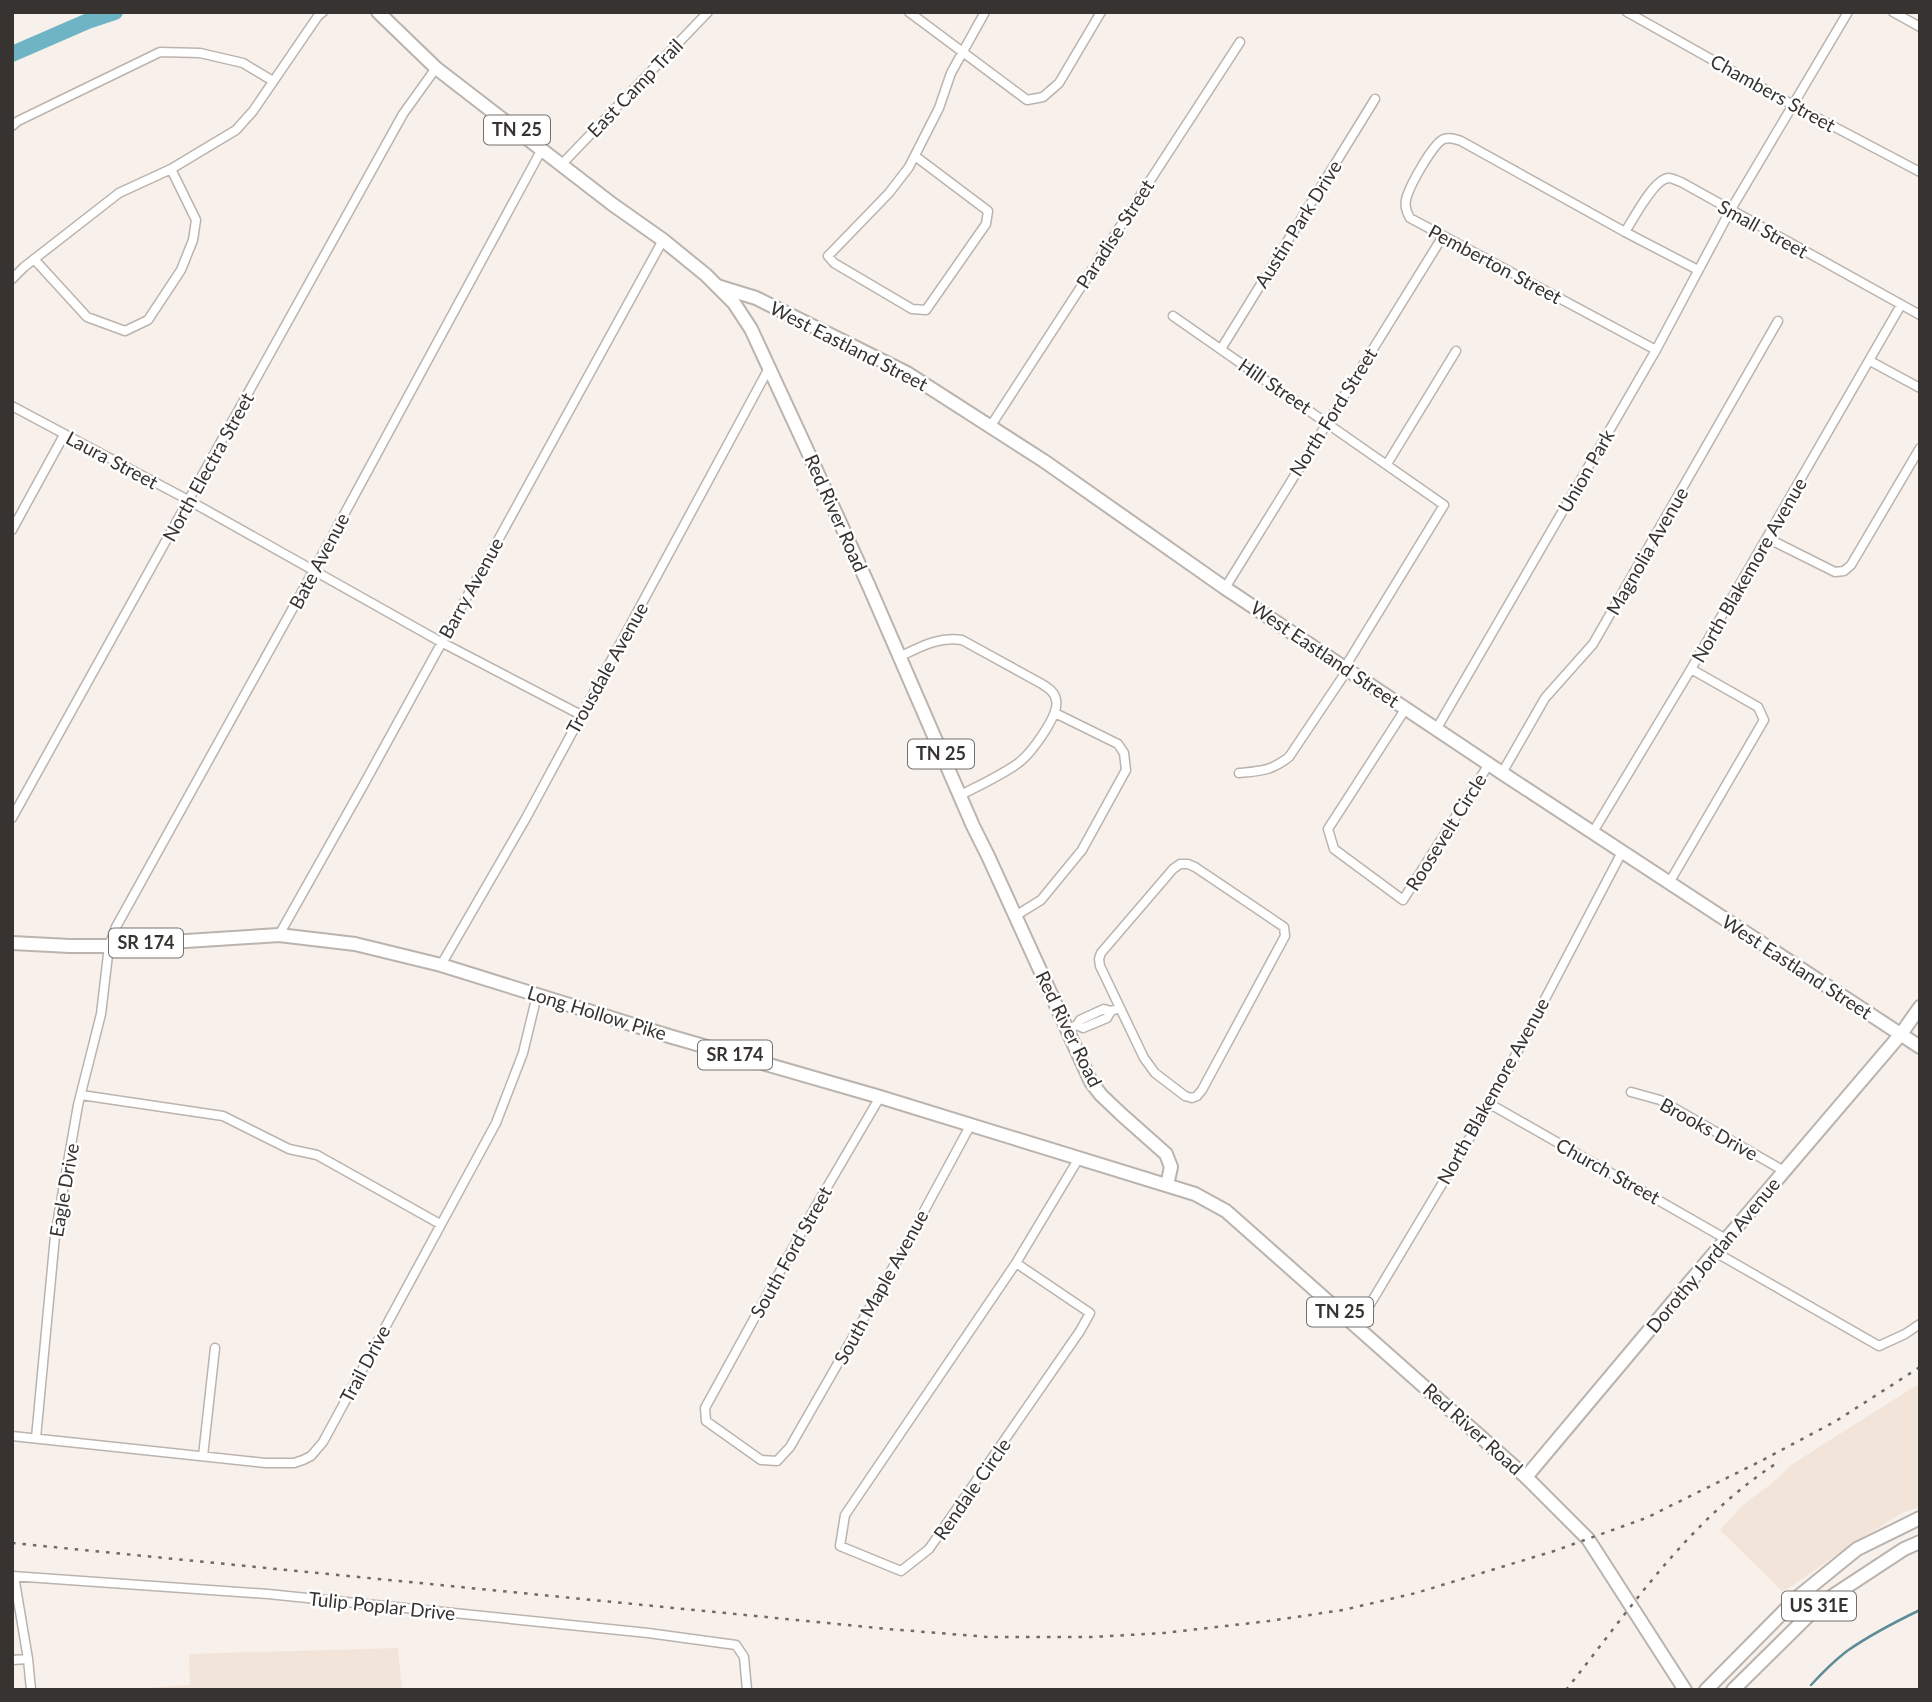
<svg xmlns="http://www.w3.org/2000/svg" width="1932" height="1702" viewBox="0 0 1932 1702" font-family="Lato,sans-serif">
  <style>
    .built { fill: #f2e4d9 }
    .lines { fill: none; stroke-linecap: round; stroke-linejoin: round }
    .stream { stroke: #5d8d98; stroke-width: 2.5 }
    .river { stroke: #6eb4c5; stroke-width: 16 }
    .street-casing { stroke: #bbb3ad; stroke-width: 11 }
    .secondary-casing { stroke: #bbb3ad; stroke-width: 16 }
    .primary-casing { stroke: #bbb3ad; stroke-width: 16 }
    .street { stroke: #fff; stroke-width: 8 }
    .secondary { stroke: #fff; stroke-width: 12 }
    .primary { stroke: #fff; stroke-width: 12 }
    .rail { stroke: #6f6a66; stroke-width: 2.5; stroke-dasharray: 3.5 7; stroke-linecap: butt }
    .labels { text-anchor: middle; stroke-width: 5; stroke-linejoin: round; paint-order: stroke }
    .shield { fill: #fff; stroke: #72706e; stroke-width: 2 }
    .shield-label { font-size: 18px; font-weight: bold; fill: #363330 }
    .street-label { font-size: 19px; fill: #363330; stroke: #fff }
  </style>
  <rect width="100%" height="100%" fill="#f8f0ea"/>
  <path class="built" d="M1920,1383V1507L1902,1513L1852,1544L1783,1592L1720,1530L1743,1505L1771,1484L1794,1463Z
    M398,1648L402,1690H119L190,1685L189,1654Z"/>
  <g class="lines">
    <path class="stream" d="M1811,1685C1822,1673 1834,1661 1847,1651C1870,1635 1895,1622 1920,1610"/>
    <path class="river" d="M12,54L88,21L115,12"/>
    <g class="street-casing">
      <path id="street" d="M909,12L1027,100L1043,97L1059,83L1101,12
        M1627,12L1793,105L1920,172
        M1893,12L1920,27
        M12,126L18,121L160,52L200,53L243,63L273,81
        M915,156L988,211L986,224L926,310L912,309L834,263L828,256L889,193L909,167L939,108L951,73L985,12
        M562,164L708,12
        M1625,232C1633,220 1654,178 1669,178C1673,178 1677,181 1681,182L1920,315
        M34,259L87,317L125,331L148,320L181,270L193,240L196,220L171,169
        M12,279L24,267L119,193L171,169L236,130L253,111L318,16L323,12
        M1173,316L1444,505L1345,667
        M1221,349L1375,99
        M1656,350L1410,218C1406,211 1404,205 1407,196C1411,184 1433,143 1444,139C1450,137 1455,139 1461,141L1625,232L1698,270
        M1870,361L1920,388
        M12,406L190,501L441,642L581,715
        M990,427L1240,42
        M1387,464L1456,351
        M12,530L64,435
        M1767,538L1835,572L1844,571L1851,565L1920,448
        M1225,588L1443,236
        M899,657C920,647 939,636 962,640L1042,684C1048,688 1055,692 1056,700C1060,715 1030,755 1017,764C1000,776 978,786 959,796
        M1406,708L1328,829L1334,849L1403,900L1489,764
        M1437,728L1656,350L1730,211L1848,12
        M1239,773C1261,771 1271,771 1289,757L1348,669
        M1502,773L1545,698L1593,644L1778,321
        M12,818L403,114L436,68
        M1593,832L1691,669L1901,305
        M1180,864H1188L1195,867L1284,927L1285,936L1202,1090L1197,1096L1192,1098L1185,1096L1155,1073L1144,1058L1100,966L1099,959L1101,953L1173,869Z
        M1669,883L1764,720L1758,707L1691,669
        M1015,916L1041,900L1082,850L1126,770L1124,753L1118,744L1055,713
        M279,935L364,784L663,240
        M441,965L526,818L769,368
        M1077,1025L1083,1028L1107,1018L1111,1011
        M1066,1030L1077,1025L1080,1020L1104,1009L1111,1011L1120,1008
        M1631,1092L1660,1100L1784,1171
        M81,1095L223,1116L289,1149L317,1155L440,1224
        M880,1097L816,1206L705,1408L706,1421L761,1460L777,1461L790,1447L903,1250L970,1126
        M1490,1104L1726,1239
        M1715,1252L1879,1346L1905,1334L1920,1324
        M1016,1263L1090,1313L1080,1331L929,1549L901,1571L840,1546L845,1515Z
        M1016,1263L1079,1158
        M1357,1326L1490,1104L1622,852
        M12,1436L265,1463H294L303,1460L311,1456L323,1442L496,1123L523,1053L537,995
        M36,1438L55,1236L78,1105L101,1014L109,946L116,927L314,570L542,149
        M203,1456L215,1348
        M12,1576L268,1594L648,1633L736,1645L744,1657L747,1690
        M14,1576L28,1659L31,1690
        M12,1660L28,1659"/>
    </g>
    <g class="secondary-casing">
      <path id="secondary" d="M717,286L756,298L907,373L1044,461L1225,588L1502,773L1920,1047
        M1526,1477L1682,1291L1901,1034L1920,1007"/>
    </g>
    <g class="primary-casing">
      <path id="primary" d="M378,12L436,68L612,204L663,240L706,275L734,303L751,329L807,450L868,584L973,826L988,856L1091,1082L1101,1095L1121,1114L1166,1154L1171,1167L1167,1185
        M12,943L70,946H109L279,935L355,944L441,965L669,1036L880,1097L1195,1194L1226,1211L1526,1477L1588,1539L1685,1690
        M1706,1690L1798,1597L1857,1549L1920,1518
        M1733,1690L1815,1609L1834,1595L1904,1549L1920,1542"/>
    </g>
    <use href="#street" class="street"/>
    <use href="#secondary" class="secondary"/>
    <use href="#primary" class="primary"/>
    <path class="rail" d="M12,1543L888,1629L988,1637H1092L1164,1633L1269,1621L1343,1610L1416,1593L1554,1551L1646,1518L1761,1461L1836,1421L1920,1367
      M1566,1690C1631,1608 1690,1518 1780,1461"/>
  </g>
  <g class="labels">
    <g class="shield">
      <rect x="484" y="115.5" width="66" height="29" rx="5"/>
      <rect x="908" y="739.5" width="66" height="29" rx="5"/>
      <rect x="109" y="928.5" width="74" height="29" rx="5"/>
      <rect x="698" y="1040.5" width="74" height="29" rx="5"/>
      <rect x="1307" y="1297.5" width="66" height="29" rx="5"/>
      <rect x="1782" y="1591.5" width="74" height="29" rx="5"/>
    </g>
    <g class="shield-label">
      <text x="517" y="136">TN 25</text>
      <text x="941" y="760">TN 25</text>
      <text x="146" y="949">SR 174</text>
      <text x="735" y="1061">SR 174</text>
      <text x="1340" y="1318">TN 25</text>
      <text x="1819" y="1612">US 31E</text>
    </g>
    <g class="street-label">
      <text transform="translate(635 88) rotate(-46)" y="7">East Camp Trail</text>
      <text transform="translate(1773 93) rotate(29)" y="7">Chambers Street</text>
      <text transform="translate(1298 224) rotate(-58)" y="7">Austin Park Drive</text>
      <text transform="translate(1763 229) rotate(29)" y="7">Small Street</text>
      <text transform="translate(1115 234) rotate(-57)" y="7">Paradise Street</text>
      <text transform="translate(1495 264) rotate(28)" y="7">Pemberton Street</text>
      <text transform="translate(849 346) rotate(27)" y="7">West Eastland Street</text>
      <text transform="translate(1275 386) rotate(34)" y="7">Hill Street</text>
      <text transform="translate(1333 412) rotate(-58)" y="7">North Ford Street</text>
      <text transform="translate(112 460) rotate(28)" y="7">Laura Street</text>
      <text transform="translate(208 467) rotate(-61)" y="7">North Electra Street</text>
      <text transform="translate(1586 471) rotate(-60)" y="7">Union Park</text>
      <text transform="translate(836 513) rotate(66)" y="7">Red River Road</text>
      <text transform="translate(1647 551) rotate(-60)" y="7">Magnolia Avenue</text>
      <text transform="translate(319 561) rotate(-62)" y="7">Bate Avenue</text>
      <text transform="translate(1749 570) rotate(-60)" y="7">North Blakemore Avenue</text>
      <text transform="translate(471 588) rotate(-61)" y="7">Barry Avenue</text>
      <text transform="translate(1325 654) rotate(34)" y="7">West Eastland Street</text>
      <text transform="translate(607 668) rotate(-61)" y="7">Trousdale Avenue</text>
      <text transform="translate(1446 832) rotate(-58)" y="7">Roosevelt Circle</text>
      <text transform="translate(1797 967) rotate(33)" y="7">West Eastland Street</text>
      <text transform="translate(597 1013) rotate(17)" y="7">Long Hollow Pike</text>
      <text transform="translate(1069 1029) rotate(64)" y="7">Red River Road</text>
      <text transform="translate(1493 1091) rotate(-61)" y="7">North Blakemore Avenue</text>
      <text transform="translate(1709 1129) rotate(29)" y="7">Brooks Drive</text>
      <text transform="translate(1608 1171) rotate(29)" y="7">Church Street</text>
      <text transform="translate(64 1190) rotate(-80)" y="7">Eagle Drive</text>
      <text transform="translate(791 1252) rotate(-61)" y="7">South Ford Street</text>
      <text transform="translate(1713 1255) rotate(-50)" y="7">Dorothy Jordan Avenue</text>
      <text transform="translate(881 1287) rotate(-61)" y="7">South Maple Avenue</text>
      <text transform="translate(365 1364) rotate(-62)" y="7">Trail Drive</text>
      <text transform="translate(1473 1429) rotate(42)" y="7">Red River Road</text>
      <text transform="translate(972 1489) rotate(-55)" y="7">Rendale Circle</text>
      <text transform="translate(382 1606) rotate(6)" y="7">Tulip Poplar Drive</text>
    </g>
  </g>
  <rect width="1932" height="1702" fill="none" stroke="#363330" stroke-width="28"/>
</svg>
